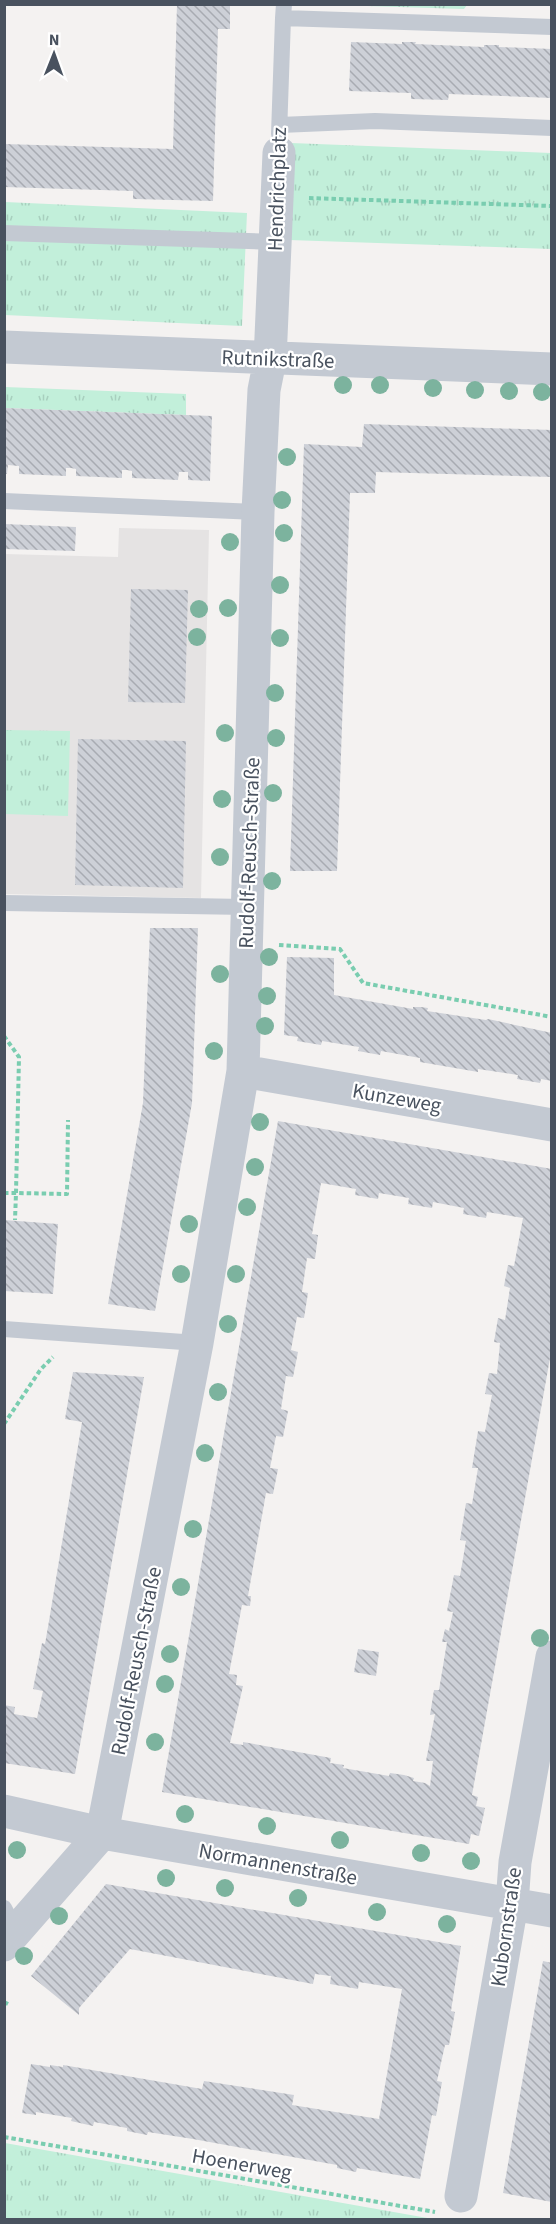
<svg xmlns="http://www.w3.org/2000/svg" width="556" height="2224" viewBox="0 0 556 2224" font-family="'Source Sans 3',sans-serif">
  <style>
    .education { fill: #e5e3e3 }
    .grass { fill: url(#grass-tufts) }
    .building { fill: url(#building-back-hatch); fill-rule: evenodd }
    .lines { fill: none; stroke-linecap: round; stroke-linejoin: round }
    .path { stroke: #7acdb0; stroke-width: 4; stroke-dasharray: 4.5 3; stroke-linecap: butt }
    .lane { stroke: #c3c9d2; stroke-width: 16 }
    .street { stroke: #c3c9d2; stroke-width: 33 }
    .tree { fill: #7cb39e }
    .labels { text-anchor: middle; stroke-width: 4.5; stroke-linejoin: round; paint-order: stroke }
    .street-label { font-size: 21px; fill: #49525f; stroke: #fff }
  </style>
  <defs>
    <pattern id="grass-tufts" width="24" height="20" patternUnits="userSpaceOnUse" patternTransform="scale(1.5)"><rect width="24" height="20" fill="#c2efda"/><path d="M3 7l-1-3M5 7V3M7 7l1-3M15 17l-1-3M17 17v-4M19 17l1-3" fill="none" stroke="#a8cfbe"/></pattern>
    <pattern id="building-back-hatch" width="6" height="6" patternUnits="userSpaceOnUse" patternTransform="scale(1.5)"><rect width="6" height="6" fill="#cdd0d7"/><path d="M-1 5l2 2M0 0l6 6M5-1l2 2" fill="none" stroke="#a8abb2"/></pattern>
  </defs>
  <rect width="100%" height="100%" fill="#f4f2f1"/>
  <path class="education" d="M119,528L209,530L201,898L5,894V554L118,557Z"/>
  <path class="grass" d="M368,4H467V5L464,9L367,6Z
    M291,143L551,153V249L289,240Z
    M5,202L247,213L242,326L5,315Z
    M5,387L186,394V415L5,408Z
    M5,730L70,731L68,816L5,814Z
    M5,2143L433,2219H5Z"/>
  <path class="building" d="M177,4H230V29H218L213,201L133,199V191L4,187V144L173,149Z
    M351,42L402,44V42H416L415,44L484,47V45H499V47L552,49V98L449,94L448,100L411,99V93L349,91Z
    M4,408L212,416L210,481L188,480V472H179L178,480L132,478V471L127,470H122V478L76,476V469L71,468H66V476L19,474V466L8,465L7,474H4Z
    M364,424L552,430V477L376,472L375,493H350L337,871H290L304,444L362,447Z
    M4,524L76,527L75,551L4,549Z
    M131,589L188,590L185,703L128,702Z
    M78,739L186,741L183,888L75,885Z
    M150,928H198L192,1103L155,1311L108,1304L143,1103Z
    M287,957L334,958V995L413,1009V1007H421L428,1008L427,1011L486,1020L488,1019L552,1033V1081L541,1079L540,1083L517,1079L518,1075L478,1069V1072L420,1062V1058L381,1051L380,1055L358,1051L359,1047L322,1041L321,1045L297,1041L298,1037L284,1035Z
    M278,1121L552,1169V1347L472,1795L478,1797L476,1806L485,1808L479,1836L471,1834L469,1844L162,1792ZM321,1183L356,1189L355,1195L378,1199L379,1193L409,1198L408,1204L432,1208L433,1202L464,1208L463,1214L486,1218L487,1212L523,1218L514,1266L508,1265L504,1286L510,1288L505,1320L498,1318L494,1342L500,1343L497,1374L489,1373L485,1394L492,1395L485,1432L478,1431L472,1468H478L472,1504L466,1503L460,1540L466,1541L460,1576L454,1575L447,1611L453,1612L449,1631L445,1629L442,1642H447L439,1690H434L430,1715L435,1714L426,1761H433L430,1786L425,1783L413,1781L414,1778L404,1775L390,1773L389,1776L343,1768L344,1765L330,1763L331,1758L243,1742V1745L230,1743L243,1686L236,1685L237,1675L229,1674L242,1605L250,1606L251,1596H248L266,1493L273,1494L278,1469L270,1468L276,1436L283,1437L288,1411L281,1409L286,1376L293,1377L298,1352L291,1350L297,1317L304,1318L308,1293L302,1292L307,1258L315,1259L318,1235L312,1234Z
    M4,1220L58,1224L53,1294L4,1291Z
    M73,1372L144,1377L75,1774L4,1763V1705L15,1707L14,1714L37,1718L43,1691L33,1689L42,1643L45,1644L49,1621L82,1422L65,1419Z
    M358,1649L379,1652L376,1676L354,1672Z
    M106,1884L461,1946L451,2011L455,2012L449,2045H445L437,2081L442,2082L436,2116L432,2115L420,2179L357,2168L356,2172L337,2168V2165L193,2139L148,2132L147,2135L127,2131V2128L94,2122L93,2126L71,2121L72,2118L36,2112V2115L22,2113L31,2064L50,2067V2065L63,2067V2065L202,2089L204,2081L294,2095L292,2105L379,2119L402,1989L359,1982L358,1989L330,1984L331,1976L315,1974L313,1984L130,1949L79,2008V2015L31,1976Z
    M543,1961L552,1963V2202L503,2193Z"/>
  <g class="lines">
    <path class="path" d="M309,198L552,206
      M279,945L340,949L363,983L552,1017
      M4,1036L19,1057L16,1193L67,1194L68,1120
      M4,1193H16L15,1220
      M4,1424L41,1369L53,1357
      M4,2002L8,2004
      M4,2137L435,2212"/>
    <path class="lane" d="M284,4L283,18L552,27
      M280,125L375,121L552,128
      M279,134L283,18
      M4,233L275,242
      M4,501L258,512
      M4,903L247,907
      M4,1329L197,1343
      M4,1908L16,1931"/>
    <path class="street" d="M4,347L552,369
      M243,1071L552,1125
      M4,1811L102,1833L552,1911
      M4,1945L102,1833L197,1343L243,1071L258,512L264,390L270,360L279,153
      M461,2196L512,1904L515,1862L552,1657"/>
  </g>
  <g class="tree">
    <circle cx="343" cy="385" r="9"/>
    <circle cx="380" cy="385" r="9"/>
    <circle cx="433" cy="388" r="9"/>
    <circle cx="475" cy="390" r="9"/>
    <circle cx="509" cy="391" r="9"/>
    <circle cx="542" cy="392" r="9"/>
    <circle cx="287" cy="457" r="9"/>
    <circle cx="282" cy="500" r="9"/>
    <circle cx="284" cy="533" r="9"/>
    <circle cx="230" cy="542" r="9"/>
    <circle cx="280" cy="585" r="9"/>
    <circle cx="228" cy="608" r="9"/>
    <circle cx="199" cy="609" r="9"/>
    <circle cx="197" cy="637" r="9"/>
    <circle cx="280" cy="638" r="9"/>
    <circle cx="275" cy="693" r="9"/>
    <circle cx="225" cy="733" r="9"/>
    <circle cx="276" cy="738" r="9"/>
    <circle cx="273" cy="793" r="9"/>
    <circle cx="222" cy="799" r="9"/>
    <circle cx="220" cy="857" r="9"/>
    <circle cx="272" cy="881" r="9"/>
    <circle cx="269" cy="957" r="9"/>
    <circle cx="220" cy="974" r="9"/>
    <circle cx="267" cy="996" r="9"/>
    <circle cx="265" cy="1026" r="9"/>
    <circle cx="214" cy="1051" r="9"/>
    <circle cx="260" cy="1122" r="9"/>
    <circle cx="255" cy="1167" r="9"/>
    <circle cx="247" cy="1207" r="9"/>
    <circle cx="189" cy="1224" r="9"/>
    <circle cx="181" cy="1274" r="9"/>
    <circle cx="236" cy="1274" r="9"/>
    <circle cx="228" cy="1324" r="9"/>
    <circle cx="218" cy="1392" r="9"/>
    <circle cx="205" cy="1453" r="9"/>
    <circle cx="193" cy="1529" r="9"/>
    <circle cx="181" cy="1587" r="9"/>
    <circle cx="540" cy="1638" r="9"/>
    <circle cx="170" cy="1654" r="9"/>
    <circle cx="165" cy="1684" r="9"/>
    <circle cx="155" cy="1742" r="9"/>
    <circle cx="185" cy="1814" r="9"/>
    <circle cx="267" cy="1826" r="9"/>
    <circle cx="340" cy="1840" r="9"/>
    <circle cx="17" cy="1850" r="9"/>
    <circle cx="421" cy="1853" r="9"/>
    <circle cx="471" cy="1861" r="9"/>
    <circle cx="166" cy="1878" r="9"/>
    <circle cx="225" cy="1888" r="9"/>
    <circle cx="298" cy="1898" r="9"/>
    <circle cx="377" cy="1912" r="9"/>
    <circle cx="59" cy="1916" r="9"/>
    <circle cx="447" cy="1924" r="9"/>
    <circle cx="24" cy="1956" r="9"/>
  </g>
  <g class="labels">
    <g class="street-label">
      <text transform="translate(277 189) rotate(-88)" y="7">Hendrichplatz</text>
      <text transform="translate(278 359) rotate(2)" y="7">Rutnikstraße</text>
      <text transform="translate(249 853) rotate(-88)" y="7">Rudolf-Reusch-Straße</text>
      <text transform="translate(397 1098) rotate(10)" y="7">Kunzeweg</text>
      <text transform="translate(136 1661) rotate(-79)" y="7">Rudolf-Reusch-Straße</text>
      <text transform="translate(278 1864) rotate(10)" y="7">Normannenstraße</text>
      <text transform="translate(506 1927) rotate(-82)" y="7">Kubornstraße</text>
      <text transform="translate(242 2164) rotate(10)" y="7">Hoenerweg</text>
    </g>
  </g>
  <rect width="556" height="2224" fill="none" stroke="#49525f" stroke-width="12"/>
  <g transform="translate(54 54) rotate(1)" stroke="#ffffff" stroke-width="4.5" paint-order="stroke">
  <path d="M0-4.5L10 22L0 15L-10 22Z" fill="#49525f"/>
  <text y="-9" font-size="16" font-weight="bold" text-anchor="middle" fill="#49525f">N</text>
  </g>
</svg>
